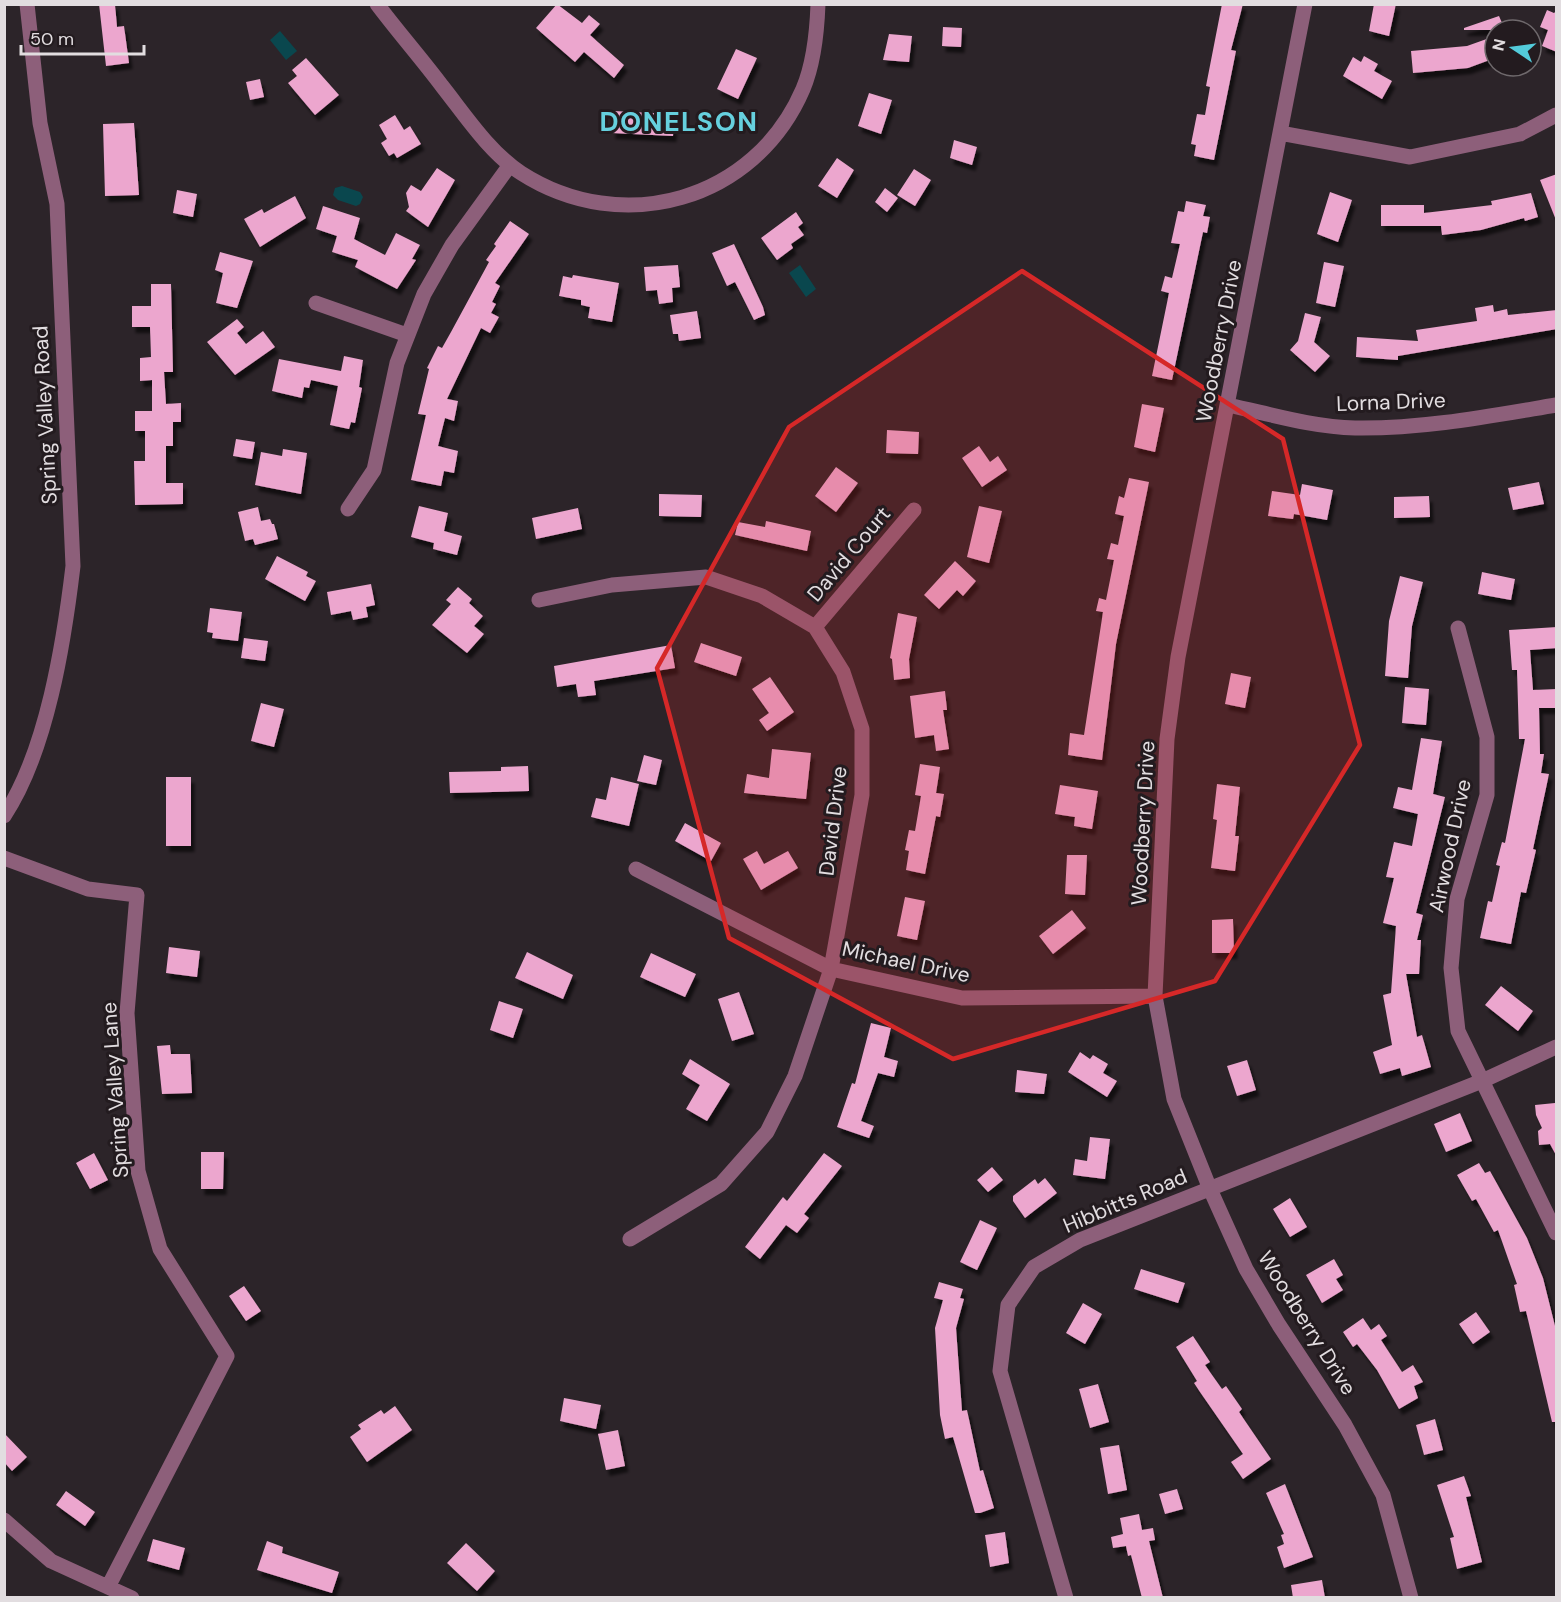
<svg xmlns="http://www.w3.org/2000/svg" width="1561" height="1602" viewBox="0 0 1561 1602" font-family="'DM Sans',sans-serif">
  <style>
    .water { fill: #0a474e }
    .building { fill: #eca6ce; filter: url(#shadow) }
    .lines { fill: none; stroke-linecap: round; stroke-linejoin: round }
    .minor { stroke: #8d5f7a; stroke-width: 15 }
    .marked { fill: #d62828; fill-opacity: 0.2; stroke: #d62828; stroke-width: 4.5; stroke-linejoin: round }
    .labels { text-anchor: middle; stroke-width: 6; stroke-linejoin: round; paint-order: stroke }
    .street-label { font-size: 21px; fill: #e2dde0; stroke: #231b1f }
    .district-label { font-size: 27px; font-weight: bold; letter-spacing: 1.5px; fill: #66d0de; stroke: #231b1f }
  </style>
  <defs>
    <filter id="shadow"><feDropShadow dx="3.5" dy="6" stdDeviation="1.5" flood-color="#0009"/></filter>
  </defs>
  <rect width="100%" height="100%" fill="#2c2429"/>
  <path class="water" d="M280,31L297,51L286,60L270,40Z
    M342,186L360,192L363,197L360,204L356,206L338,200L333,195L335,188Z
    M800,265L816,289L806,297L789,273Z"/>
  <path class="building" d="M99,4H115L117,27L124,26L129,63L106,66Z
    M557,4L582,23L589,15L600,24L590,35L624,65L614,78L584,52L575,62L536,28Z
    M1222,4H1243L1231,50L1236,51L1214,160L1194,156L1196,145L1191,144L1197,114L1205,115L1210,87L1206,86Z
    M1374,4H1396L1389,36L1369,31Z
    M1547,10L1554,13L1557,10V52L1542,46L1548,30L1540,27Z
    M1499,16L1505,30H1464V28Z
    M943,27L962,28L961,47L942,46Z
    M889,34L912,36L909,62L883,60Z
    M1495,36V58L1468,68L1413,73L1411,51L1467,46Z
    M736,49L757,58L738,99L717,89Z
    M1364,56L1378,64L1374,71L1392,81L1382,99L1343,76L1353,57L1361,62Z
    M306,58L339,95L315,115L288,83L297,76L292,70Z
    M260,79L264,97L250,100L246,82Z
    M869,93L892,100L881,134L858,126Z
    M613,111L674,114L673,136L612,133Z
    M395,115L404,130L410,126L421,144L397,158L394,153L389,156L381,143L387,139L379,125Z
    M134,123L139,195L105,196L103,124Z
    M954,140L977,147L972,165L950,158Z
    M837,158L854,170L837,198L818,186Z
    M437,168L455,180L428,227L406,211L409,207L406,193L411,185L421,191Z
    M914,169L931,180L915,206L897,195Z
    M1557,174V220H1556L1540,180Z
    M885,188L898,198L887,212L875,202Z
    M177,190L197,194L193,217L173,213Z
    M1330,192L1352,200L1338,242L1317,234Z
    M1531,193L1538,217L1525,221L1524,218L1481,230L1442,235L1441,226H1381V205H1424V213L1492,205L1491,201Z
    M295,196L306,218L260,247L244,219L262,209L264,213Z
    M1186,201L1206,205L1203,216L1210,217L1207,233L1203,232L1172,380L1152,376L1169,293L1161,291L1165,276L1172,278L1180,244L1171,243L1178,211L1184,212Z
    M323,206L360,218L354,239L385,255L396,233L420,245L412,259L416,260L397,289L355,267L358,260L332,252L337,236L316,229Z
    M796,212L803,223L798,227L804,235L791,244L793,248L777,260L761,238Z
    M510,221L529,234L495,283L500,286L492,302L496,304L491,313L499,317L490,333L481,328L447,399L458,401L454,421L445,418L438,446L458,451L454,473L444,471L441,486L411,480L426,415L418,414L429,369L427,368L438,346L442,348L451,332L489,262L486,260L496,246L494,244Z
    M734,244L763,307L765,315L754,320L735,282L727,286L712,253Z
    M220,252L253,261L237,308L216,303L223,273L215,270Z
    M1324,262L1344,266L1335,307L1316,303Z
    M678,265L680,287L672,288L673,302L659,304L657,290L646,291L644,267Z
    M573,275L619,283L612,322L588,318L590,307L581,305V300L559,296L563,276L572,278Z
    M151,284H171L173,372H164L166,404L181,403V422H173V446H166V483H183V504L135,505L134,461H145V431H135V411H152V380L140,381V358L151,357L150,327H132V306H151Z
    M1493,305L1494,312L1507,309L1508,315L1557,310V329L1398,356V360L1356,357L1357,337L1418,341L1416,330L1477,321L1475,308Z
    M697,311L701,338L679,341L678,334H673L670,315Z
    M1305,313L1321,317L1314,342L1330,356L1315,372L1290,350L1298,341Z
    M237,319L244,327L237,333L246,344L263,331L275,347L235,375L207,342Z
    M344,356L363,360L359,387L362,388L355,423L351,422L349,429L330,425L338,386L311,380L309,388L304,387L302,398L272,391L279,359L341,371Z
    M1142,404L1164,408L1155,452L1134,447Z
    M887,430L919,432L918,454L886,453Z
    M236,439L255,442L252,459L233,456Z
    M979,446L990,462L998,456L1007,470L982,487L962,458Z
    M283,449L307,453L301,494L255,485L261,452L282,456Z
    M836,467L858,483L836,512L815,496Z
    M1129,478L1149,482L1116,644L1102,760L1068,755L1070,733L1084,735L1103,612L1096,611L1099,598L1106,600L1114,560L1107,559L1111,543L1118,545L1124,516L1115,514L1119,496L1124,498Z
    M1539,482L1544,504L1513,510L1508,488Z
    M1302,484L1333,490L1327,520L1294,514L1293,519L1268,516L1272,491L1300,495Z
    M659,494L702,495L701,517L659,516Z
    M1429,496L1430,517L1394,518V497Z
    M419,506L448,513L444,531L462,536L457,555L433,549L434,543L411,537Z
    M979,506L1002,511L989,563L967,557Z
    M258,507L261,521L270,519L272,524H274L278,539L255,545L253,539L245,541L238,512Z
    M578,508L582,529L536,539L532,518Z
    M766,521L811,531L807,551L735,535L738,522L765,527Z
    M277,556L308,572L306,576L316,581L305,601L265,579Z
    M955,561L976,581L963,596L957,590L939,609L924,595Z
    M1482,572L1515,579L1511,600L1478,594Z
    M1400,576L1423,582L1412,626L1408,678L1385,676L1389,621Z
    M371,584L375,605L366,607L368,617L353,620L351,611L331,615L327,592Z
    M458,587L472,599L469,603L483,616L474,626L484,634L467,653L432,625L451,604L446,600Z
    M210,608L242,612L238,641L212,638L213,633L207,632Z
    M898,613L917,617L909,659L910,678L894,680L892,659L890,658Z
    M1557,627V648L1530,650L1533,690L1557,689V708H1539L1540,754H1544L1541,773L1549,774L1533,849L1536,850L1526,893L1521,892L1511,944L1480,938L1488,901L1492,902L1500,866L1496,865L1502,842L1505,843L1525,739H1519L1517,670H1512L1509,630Z
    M244,638L268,641L265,661L241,658Z
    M701,643L742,657L736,676L694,662Z
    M671,645L675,668L594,681L596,695L578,697L576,684L557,687L554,666Z
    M1231,673L1251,677L1245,708L1225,704Z
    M770,677L794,712L767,731L759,720L769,713L752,689Z
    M1405,687L1429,689L1426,725L1402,723Z
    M945,691L947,710H943L949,749L936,751L934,735L915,738L910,696Z
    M261,703L284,709L274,747L251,741Z
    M1421,738L1442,741L1433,794L1445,797L1416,913L1423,915L1417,940H1421L1419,974H1406L1417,1037L1422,1035L1431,1067L1402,1076L1400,1068L1380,1074L1373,1052L1392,1045L1383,995L1391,993L1396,926L1383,923L1394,878L1386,877L1394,842L1412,846L1418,814L1393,808L1398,787L1412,790Z
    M772,749L811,753L806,799L744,793L747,774L769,778Z
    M644,755L662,760L656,785L637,781Z
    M920,764L940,767L936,793L944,794L940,817L936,816L925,874L906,870L909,851L905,850L909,830L915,831L921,796L915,795Z
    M528,766L529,791L450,793L449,772L501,771V767Z
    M166,777H191V846H166Z
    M611,777L639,784L629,826L591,817L596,798L606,800Z
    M1217,784L1240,787L1235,836H1239L1235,871L1211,868L1217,820L1213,819Z
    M1060,785L1098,791L1092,829L1074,826L1075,817L1055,814Z
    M685,823L721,843L711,861L675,841Z
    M757,851L764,864L788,851L798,868L761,890L743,859Z
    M1067,855H1087L1085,895L1065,894Z
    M905,897L925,901L917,940L897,936Z
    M1072,910L1086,928L1053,954L1039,936Z
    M1233,919L1234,953H1212V920Z
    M169,947L200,951L197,977L166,973Z
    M527,952L573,975L563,999L515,978Z
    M651,953L696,974L685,997L640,977Z
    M1501,986L1533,1011L1518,1031L1485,1005Z
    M739,992L754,1034L732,1041L718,999Z
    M499,1001L523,1009L513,1038L490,1030Z
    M871,1023L891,1028L884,1057L898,1061L894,1077L878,1073L861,1121L874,1126L869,1138L837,1127L852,1083L855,1084Z
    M170,1045L171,1054H190L192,1093L162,1094L157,1046Z
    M1080,1052L1090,1059L1093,1055L1108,1064L1103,1073L1117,1081L1107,1097L1068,1072Z
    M690,1059L730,1084L707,1121L686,1109L700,1085L682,1074Z
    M1247,1060L1256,1090L1237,1096L1227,1066Z
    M1017,1070L1047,1074L1044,1094L1015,1092Z
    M1555,1103L1557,1111V1157L1550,1144L1539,1145L1538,1131L1542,1128L1536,1115L1535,1105Z
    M1460,1113L1472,1141L1446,1152L1434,1124Z
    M1090,1137L1110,1139L1105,1179L1073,1175L1075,1159L1087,1161Z
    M201,1152H224L223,1189H201Z
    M94,1153L108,1180L90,1189L76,1163Z
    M824,1153L842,1166L804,1214L809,1218L797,1233L786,1225L760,1259L745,1247L783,1197L787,1201Z
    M1479,1163L1485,1173L1490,1171L1527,1238L1543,1278L1557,1334V1422H1552L1526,1311L1520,1312L1514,1285L1517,1284L1498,1230L1494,1232L1476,1199L1472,1201L1457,1175Z
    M992,1167L1003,1180L988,1192L977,1180Z
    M1045,1178L1057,1193L1025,1218L1013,1201V1196L1035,1179L1038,1184Z
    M1290,1198L1307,1227L1290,1237L1273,1209Z
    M980,1220L997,1228L977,1270L960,1262Z
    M1334,1259L1343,1275L1336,1279L1343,1290L1322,1303L1306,1275Z
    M1141,1269L1185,1283L1178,1303L1134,1289Z
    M939,1282L963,1289L960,1298L964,1299L956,1328L962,1411L967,1410L980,1471L983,1470L994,1508L980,1513H975L953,1437L945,1439L940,1415L935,1328L943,1300L934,1298Z
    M244,1286L261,1311L246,1321L229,1296Z
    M1083,1303L1102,1314L1085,1344L1066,1333Z
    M1476,1312L1490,1332L1473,1344L1459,1324Z
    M1363,1318L1371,1330L1379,1324L1387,1336L1381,1340L1402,1372L1413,1365L1423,1382L1414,1386L1418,1398L1399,1409L1377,1370L1357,1344L1353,1347L1343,1332Z
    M1193,1336L1210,1362L1205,1365L1222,1389L1226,1386L1242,1409L1239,1412L1271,1459L1243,1479L1231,1462L1243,1454L1200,1392L1194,1383L1197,1381L1176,1347Z
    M1098,1384L1109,1422L1090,1428L1079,1389Z
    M564,1398L601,1405L596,1429L560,1421Z
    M395,1406L412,1430L367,1462L350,1437L361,1429L358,1425L381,1410L384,1414Z
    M1435,1419L1443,1450L1424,1455L1416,1425Z
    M618,1430L625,1466L606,1470L598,1434Z
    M4,1433L27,1457L12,1471L4,1462Z
    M1119,1445L1127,1490L1108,1494L1100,1448Z
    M1464,1476L1471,1496L1466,1497L1482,1562L1457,1569L1450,1538L1454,1537L1437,1485Z
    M1285,1484L1313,1557L1284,1568L1277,1547L1284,1544L1281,1535L1284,1534L1266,1493Z
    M1177,1489L1183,1509L1165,1514L1159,1494Z
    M66,1491L95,1512L85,1526L56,1505Z
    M1139,1514L1142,1530L1153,1528L1155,1540L1149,1541L1163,1598H1142L1131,1555L1128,1556L1126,1546L1113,1548L1111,1537L1123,1534L1120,1518Z
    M1005,1532L1009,1563L990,1567L985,1535Z
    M153,1539L185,1548L179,1570L147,1561Z
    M267,1541L283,1547L282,1553L339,1572L332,1593L257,1570Z
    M466,1543L495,1571L477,1591L447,1563Z
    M1322,1580L1325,1598H1293L1291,1585Z"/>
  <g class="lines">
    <path class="minor" d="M377,4C398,32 421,58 442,86C465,115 489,152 521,173C622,238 755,201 803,89C814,63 817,32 818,4
      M1305,4L1178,657L1167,739L1155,996L1174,1099L1210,1189L1246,1269L1279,1325L1345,1425L1383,1495L1411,1598
      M1280,133L1410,157L1520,134L1556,115
      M316,303L407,335
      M1228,405C1270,414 1312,427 1355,428C1423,429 1490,416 1556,405
      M348,509L374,470L397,363L424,294L452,245L510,165
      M539,600L612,585L706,577L762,596L815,627L843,672L862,729V795L831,969L795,1076L767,1132L721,1184L630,1239
      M815,627L914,510
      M1458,628L1487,737V795L1457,899L1451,968L1458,1031L1556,1233
      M4,816C47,751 64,642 73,566L57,204L40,123L27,4
      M4,858L88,889L137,895L127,1013L138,1171L160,1249L227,1356L108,1587
      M636,869L831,969L962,998L1155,996
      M4,1520L51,1561L132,1598
      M1066,1598L1000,1371L1008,1305L1034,1267L1080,1240L1482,1081L1556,1047"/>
  </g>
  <path class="marked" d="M1022,271L1283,439L1360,745L1215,981L953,1059L729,938L657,668L789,427Z"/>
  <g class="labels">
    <g class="street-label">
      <text transform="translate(1219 341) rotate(-79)" y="7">Woodberry Drive</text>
      <text transform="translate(1391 402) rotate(-2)" y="7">Lorna Drive</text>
      <text transform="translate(45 415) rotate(-93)" y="7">Spring Valley Road</text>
      <text transform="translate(849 554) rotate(-50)" y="7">David Court</text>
      <text transform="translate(833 821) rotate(-83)" y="7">David Drive</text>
      <text transform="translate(1143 823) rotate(-87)" y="7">Woodberry Drive</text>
      <text transform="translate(1450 846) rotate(-78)" y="7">Airwood Drive</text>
      <text transform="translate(906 962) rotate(12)" y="7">Michael Drive</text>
      <text transform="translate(115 1090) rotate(-94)" y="7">Spring Valley Lane</text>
      <text transform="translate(1125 1201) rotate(-23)" y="7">Hibbitts Road</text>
      <text transform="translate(1307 1323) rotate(58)" y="7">Woodberry Drive</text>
    </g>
    <g class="district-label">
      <text x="679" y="131">DONELSON</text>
    </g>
  </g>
  <rect width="1561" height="1602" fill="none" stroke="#e2dde0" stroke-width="12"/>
  <g transform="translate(1513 48) rotate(283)"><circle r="28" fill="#231b1f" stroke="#6f696c" stroke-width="1.5"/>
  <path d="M0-4.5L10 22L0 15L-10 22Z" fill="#53cbda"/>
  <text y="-9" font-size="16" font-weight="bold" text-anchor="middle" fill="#e2dde0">N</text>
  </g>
  <path d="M21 45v9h123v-9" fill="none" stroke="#e2dde0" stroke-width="3"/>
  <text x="30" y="45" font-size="18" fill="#e2dde0" stroke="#231b1f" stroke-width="4.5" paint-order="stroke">50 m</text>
</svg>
